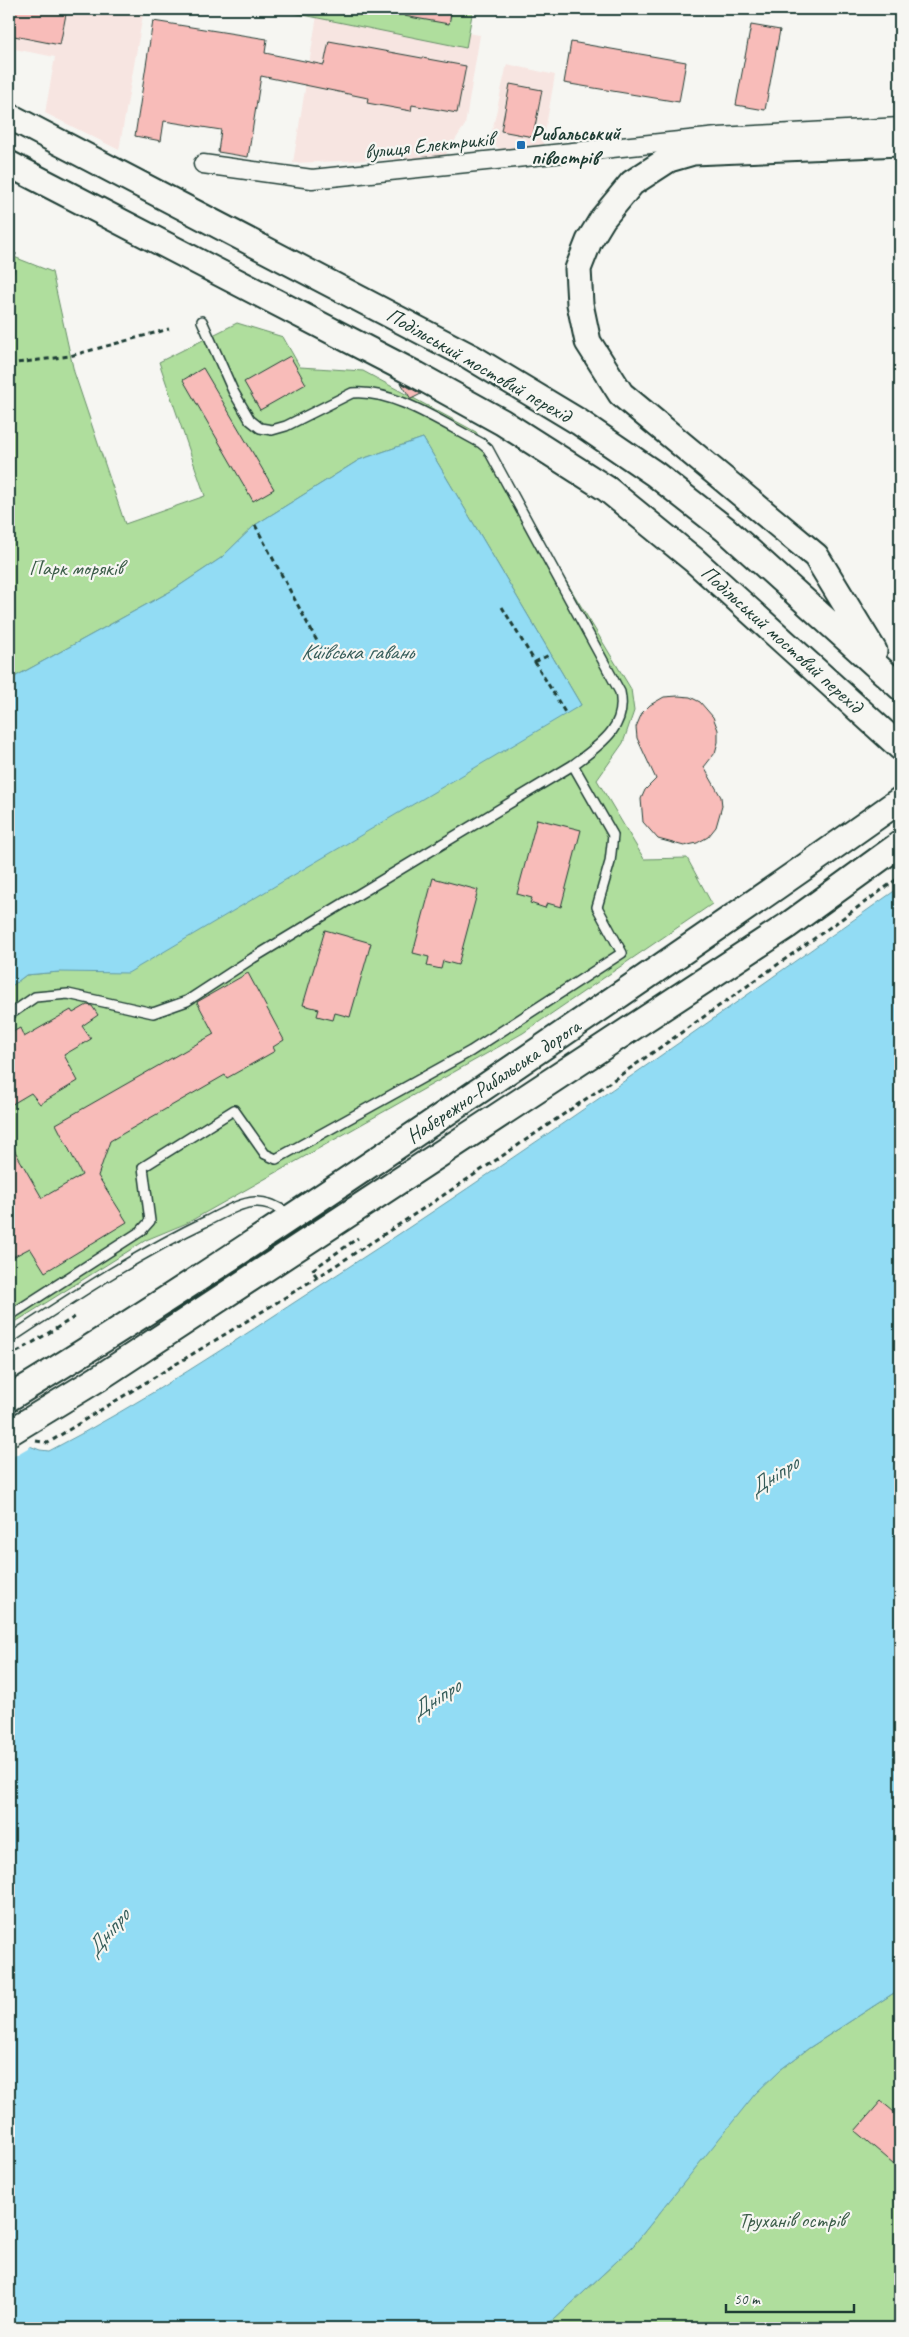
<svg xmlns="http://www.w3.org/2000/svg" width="909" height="2337" viewBox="0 0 909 2337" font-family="Caveat,sans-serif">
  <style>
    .built { fill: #f7e5e1 }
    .green { fill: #afde9d; stroke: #678e68 }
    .water { fill: #92dcf4; stroke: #649ca7 }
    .pier { fill: #f6f6f2 }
    .building { fill: #f8bcb9; stroke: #1f3d34 }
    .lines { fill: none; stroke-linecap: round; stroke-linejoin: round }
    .lane-casing { stroke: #1f3d34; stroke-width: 12 }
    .street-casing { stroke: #1f3d34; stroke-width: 21 }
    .secondary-casing { stroke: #1f3d34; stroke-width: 29 }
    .path { stroke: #1f3d34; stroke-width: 3; stroke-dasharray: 5 4; stroke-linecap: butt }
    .lane { stroke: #f6f6f2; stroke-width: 9 }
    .street { stroke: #f6f6f2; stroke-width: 18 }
    .secondary { stroke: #f6f6f2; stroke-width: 25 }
    .secondary-bridge-casing { stroke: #1f3d34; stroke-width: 29; stroke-linecap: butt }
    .secondary-bridge { stroke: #f6f6f2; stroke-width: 25 }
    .poi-dot { fill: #1f6fb2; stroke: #f6f6f2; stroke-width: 2 }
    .labels { text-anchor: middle; stroke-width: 4.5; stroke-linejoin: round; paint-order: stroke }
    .poi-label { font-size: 21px; font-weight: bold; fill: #1f3d34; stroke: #f6f6f2; text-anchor: start }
    .street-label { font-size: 21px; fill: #1f3d34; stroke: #f6f6f2 }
    .park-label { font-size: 21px; fill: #3c5d49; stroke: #f6f6f2 }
    .water-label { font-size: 22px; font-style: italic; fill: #365d5a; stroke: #f6f6f2 }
  </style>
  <rect width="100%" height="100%" fill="#f6f6f2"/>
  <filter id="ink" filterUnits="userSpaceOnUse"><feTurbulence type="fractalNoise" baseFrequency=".02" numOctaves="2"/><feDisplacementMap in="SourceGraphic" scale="10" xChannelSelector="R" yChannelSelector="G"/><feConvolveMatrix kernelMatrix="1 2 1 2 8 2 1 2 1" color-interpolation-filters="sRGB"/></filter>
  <g filter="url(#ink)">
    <path class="built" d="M9,9H144L119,150L45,113L55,57L9,48Z
      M318,9L480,35L465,125L444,157L293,163Z
      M507,64L555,75L542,149H499L490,140Z"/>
    <path class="green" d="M274,9H473L466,48Z
      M9,255L52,272L74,372L125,524L205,496L159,362L237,323L283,337L300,367L363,371L476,432L631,689L634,711L623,743L597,780L644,859L687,858L712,904L523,1033L187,1223L146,1240L9,1326V988L26,975L59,972L581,705L423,438L359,460L255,525L221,558L173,590L9,680Z
      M900,1989V2328H539L555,2319L633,2246L754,2094L780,2070L809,2048Z"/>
    <path class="water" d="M423,438L581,705L128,973L59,972L26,975L9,988V680L173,590L221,558L255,525L359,460Z
      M900,887V1989L809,2048L780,2070L755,2094L633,2246L555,2319L539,2328H9V1438L40,1450L49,1451C144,1402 232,1343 321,1285C518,1158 709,1022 900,887Z"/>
    <path class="pier" d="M9,1435L33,1445L9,1459Z"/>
    <path class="building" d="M9,9H67L60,45L9,35Z
      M405,9H452L449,24L404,16Z
      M153,21L267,39L265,53L324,65L329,41L466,66L457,113L412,105L411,111L367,103L368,98L261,76L248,157L218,152L221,130L164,121L161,141L135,136Z
      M751,25L780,30L765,110L736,105Z
      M571,42L686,62L679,102L564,83Z
      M510,84L542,90L533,137L501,131Z
      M290,356L306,384L260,410L244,382Z
      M203,368L274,489L253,501L183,380Z
      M401,383L410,388L421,394L411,399Z
      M678,696L690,697L700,702L713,717L718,730V742L715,753L704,767L721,797L722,806L716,827L708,837L697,843L684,846L658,839L643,822L641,799L645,790L656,779L637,738L636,727L642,713L650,705L664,697Z
      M537,819L581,830L561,907L547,903L545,908L530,903L532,898L517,894Z
      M433,878L478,890L458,965L443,961L441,969L427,966L429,957L413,953Z
      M325,930L371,943L350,1017L335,1013L333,1020L317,1016L319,1009L303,1005Z
      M248,973L284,1040L273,1047L275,1051L227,1078L225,1075L110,1141L98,1176L127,1222L45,1272L30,1248L9,1259V1141L42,1198L82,1175L56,1124L214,1034L197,1002Z
      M87,1005L92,1006L98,1015L82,1026L91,1039L64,1055L78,1081L40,1104L31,1093L9,1106V1034L20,1028L24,1037L71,1010L73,1013Z
      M881,2101L900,2117V2169L855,2131Z"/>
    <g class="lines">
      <g class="lane-casing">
        <path id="lane" d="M9,1015L35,997L68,994L153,1013L187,1001L253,958L573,765C598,746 628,728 620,692L488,449L481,443C444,424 394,389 352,393L286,426L272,430L260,428L250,420L233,391L202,321
          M9,1316L141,1231L150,1221L143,1167L234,1110L265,1154L276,1159L471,1051L622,953L597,907L610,862L613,835L573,765
          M9,1339C73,1297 139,1253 209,1220C223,1213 239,1203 255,1202C268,1201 278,1208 290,1214"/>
      </g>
      <g class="street-casing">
        <path id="street" d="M203,164L312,179L718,137L900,127"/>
      </g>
      <g class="secondary-casing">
        <path id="secondary" d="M9,116L471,357L579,422L655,474L725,529L900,687
          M9,164L417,375L502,422L607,489L694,560L900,747
          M874,651L816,556L621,394L588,342L580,304L578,269L589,241L603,218L632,183L669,159L693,152L900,143
          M99,1378L787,926L900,844
          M9,1398C170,1300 327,1194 483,1088C623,993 762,898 900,800"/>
      </g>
      <path class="path" d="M9,300L15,253
        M9,364L70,356L169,329
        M255,525L326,658
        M502,607L566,714
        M535,662L551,654
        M317,1277L312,1270L358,1238
        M9,1357L78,1315
        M36,1441L48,1443L59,1436C148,1380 239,1327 327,1271C523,1146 712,1012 900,877"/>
      <use href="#lane" class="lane"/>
      <use href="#street" class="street"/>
      <use href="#secondary" class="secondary"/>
      <g class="secondary-bridge-casing">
        <path id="secondary-bridge" d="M9,1433L99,1378"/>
      </g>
      <use href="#secondary-bridge" class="secondary-bridge"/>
    </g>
  </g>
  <rect class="poi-dot" x="516" y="140" width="10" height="10" rx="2.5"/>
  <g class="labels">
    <g class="poi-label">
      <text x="531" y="140">Рибальський<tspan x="531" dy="24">півострів</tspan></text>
    </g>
    <g class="street-label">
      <text transform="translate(429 145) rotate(-6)" y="7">вулиця Електриків</text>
      <text transform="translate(479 365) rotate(30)" y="7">Подільський мостовий перехід</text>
      <text transform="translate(782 639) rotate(42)" y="7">Подільський мостовий перехід</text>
      <text transform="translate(493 1081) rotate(-34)" y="7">Набережно-Рибальська дорога</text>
    </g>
    <g class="park-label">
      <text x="76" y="575">Парк моряків</text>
      <text x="792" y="2227">Труханів острів</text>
    </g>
    <g class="water-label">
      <text x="357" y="659">Київська гавань</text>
      <text transform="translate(773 1475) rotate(-33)" y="8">Дніпро</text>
      <text transform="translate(435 1698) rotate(-33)" y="8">Дніпро</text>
      <text transform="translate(107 1932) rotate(-50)" y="8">Дніпро</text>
    </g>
  </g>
  <rect width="909" height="2337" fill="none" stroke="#f6f6f2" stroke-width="30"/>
  <rect x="15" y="15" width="879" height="2307" fill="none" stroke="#1f3d34" stroke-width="2" filter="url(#ink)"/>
  <path d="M726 2304v8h128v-8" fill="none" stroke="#1f3d34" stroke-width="2.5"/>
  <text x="734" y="2304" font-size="15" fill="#1f3d34" stroke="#f6f6f2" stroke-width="4" paint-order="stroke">50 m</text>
</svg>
